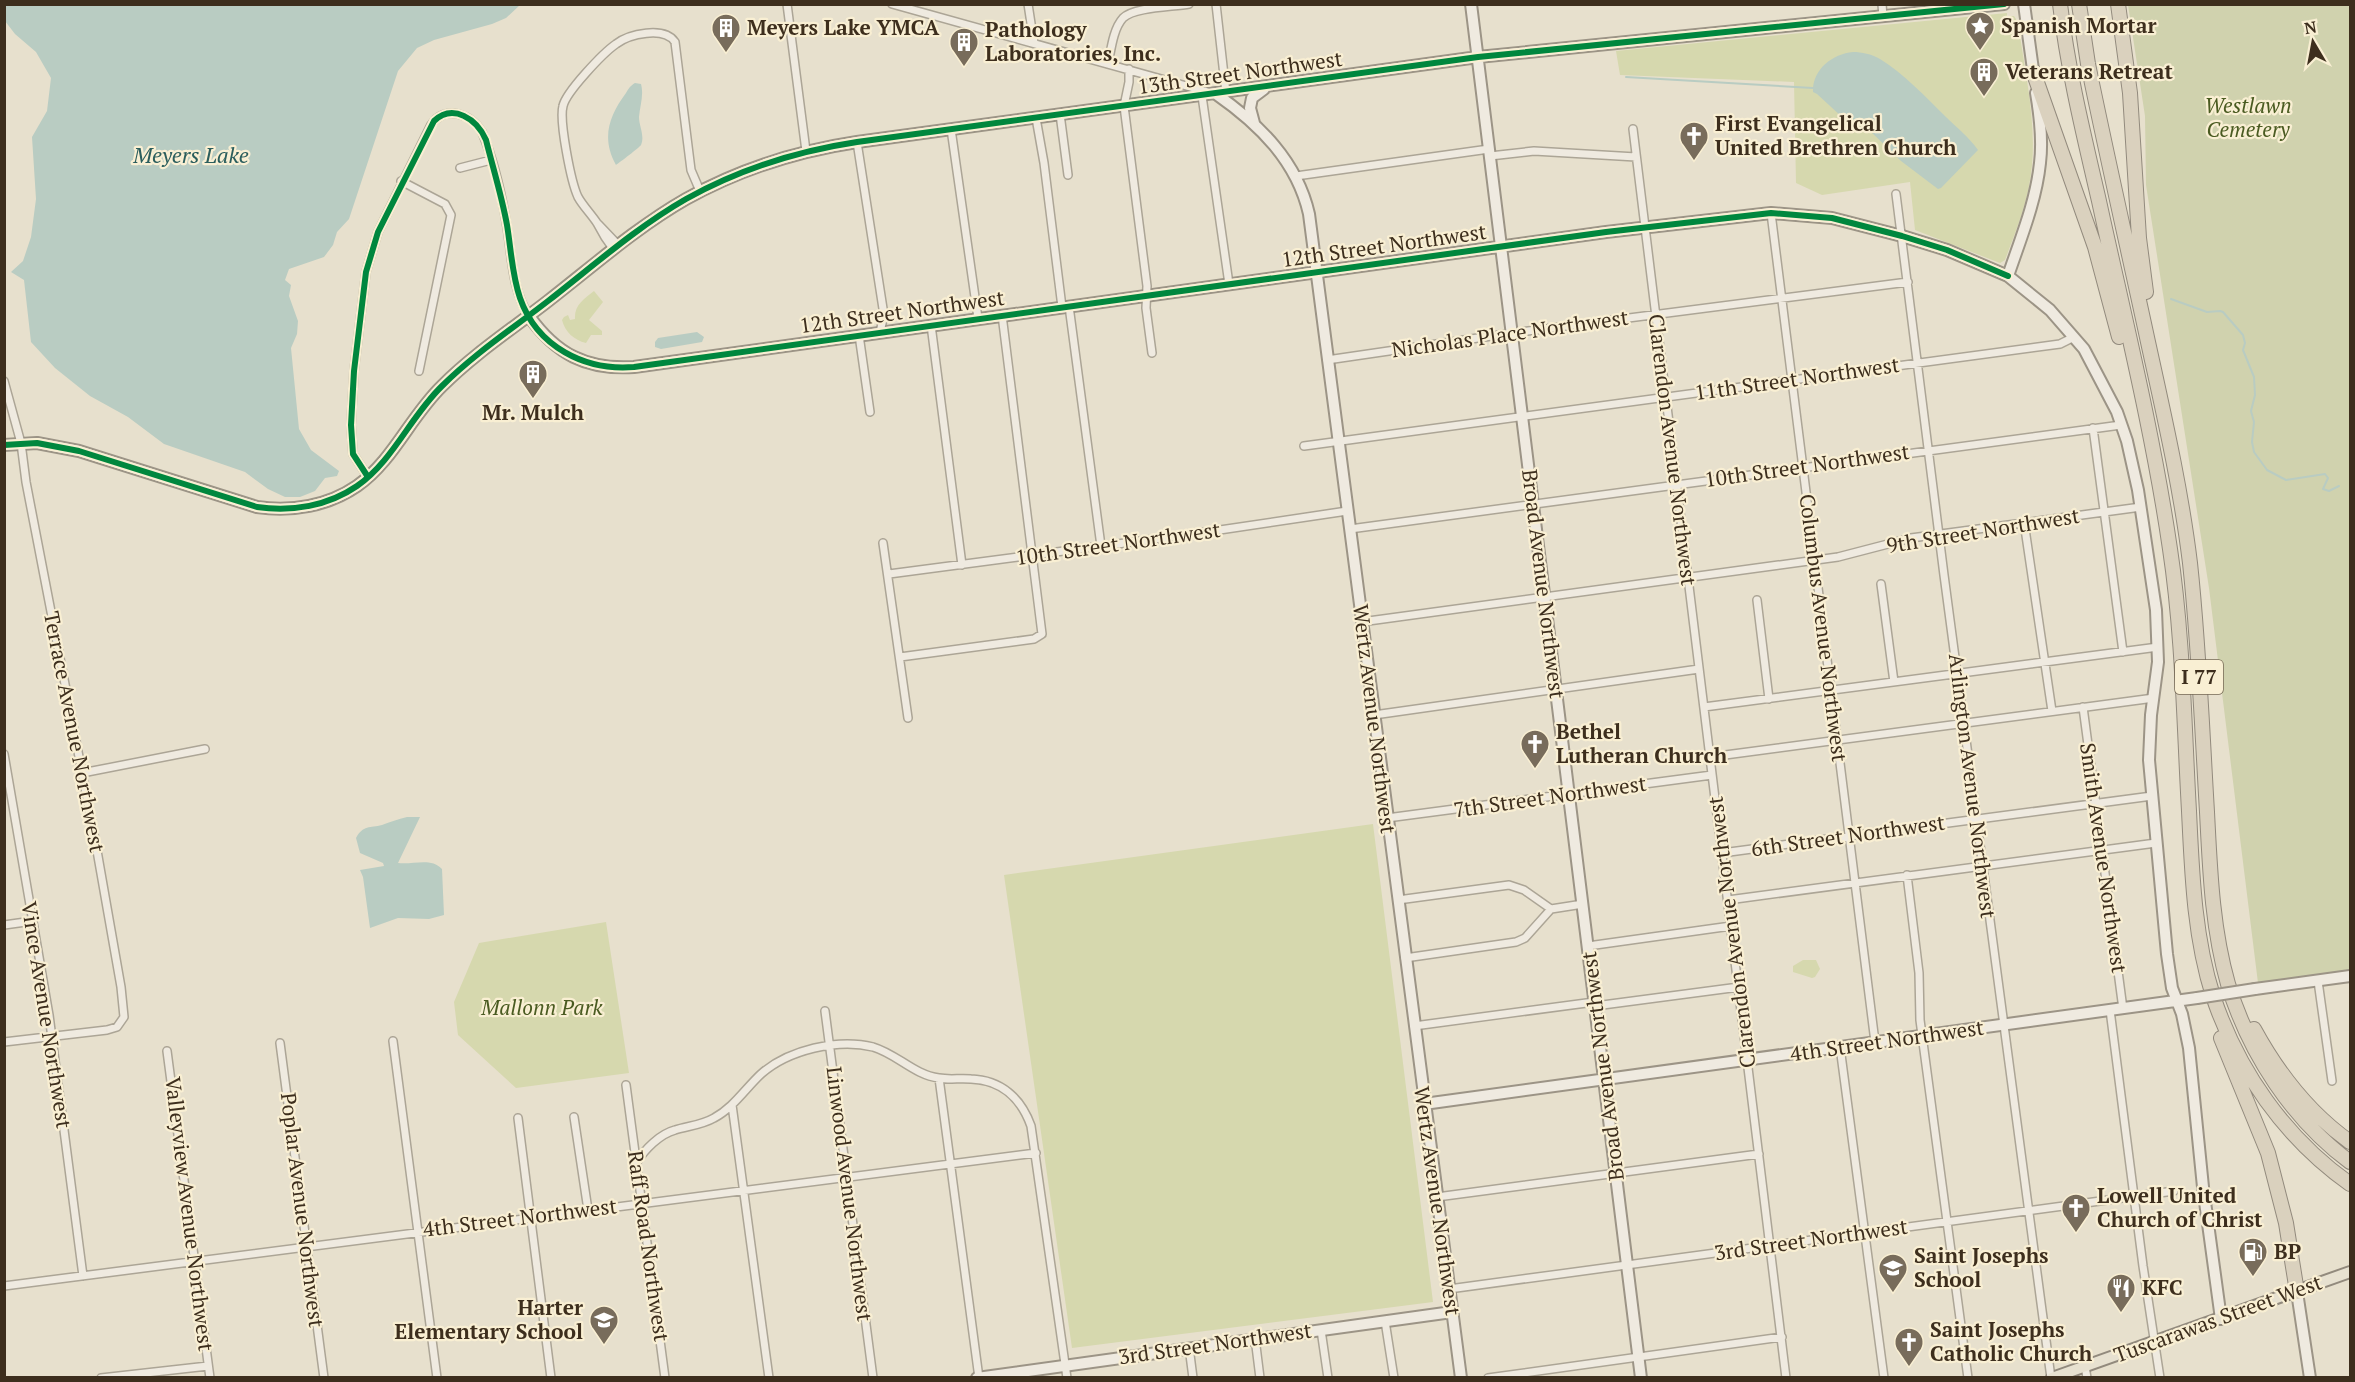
<svg xmlns="http://www.w3.org/2000/svg" width="2355" height="1382" viewBox="0 0 2355 1382" font-family="'PT Serif',serif">
  <style>
    .green { fill: #d6d8ae }
    .cemetery { fill: #d0d2ae }
    .water { fill: #b9ccc2 }
    .lines { fill: none; stroke-linecap: round; stroke-linejoin: round }
    .stream { stroke: #b9ccc2; stroke-width: 2 }
    .street-casing { stroke: #aca596; stroke-width: 10 }
    .secondary-casing { stroke: #9c9486; stroke-width: 14 }
    .primary-casing { stroke: #928a7d; stroke-width: 14 }
    .highway-casing { stroke: #928a7d; stroke-width: 16 }
    .street { stroke: #efeae0; stroke-width: 7 }
    .secondary { stroke: #efeae0; stroke-width: 10 }
    .primary { stroke: #e7e1d0; stroke-width: 10 }
    .highway { stroke: #dad1be; stroke-width: 14 }
    .secondary-bridge-casing { stroke: #9c9486; stroke-width: 14; stroke-linecap: butt }
    .secondary-bridge { stroke: #efeae0; stroke-width: 10 }
    .cycleway-casing { stroke: #f9efd3; stroke-width: 10 }
    .cycleway { stroke: #00873e; stroke-width: 6 }
    .labels { text-anchor: middle; stroke-width: 4.5; stroke-linejoin: round; paint-order: stroke }
    .shield { fill: #f9efd3; stroke: #756854; stroke-width: 1.5 }
    .shield-label { font-size: 20px; font-weight: bold; fill: #3d2e1d }
    .poi-label { font-size: 21px; font-weight: bold; fill: #3d2e1d; stroke: #f9efd3; text-anchor: start }
    .street-label { font-size: 21px; fill: #3d2e1d; stroke: #f9efd3 }
    .park-label { font-size: 21px; font-style: italic; fill: #4a5b21; stroke: #f9efd3 }
    .water-label { font-size: 22px; font-style: italic; fill: #2b5e5d; stroke: #f9efd3 }
  </style>
  <rect width="100%" height="100%" fill="#e7e0cd"/>
  <path class="green" d="M2007,13V16H2014L2018,22C2025,75 2040,132 2029,186C2024,212 2014,236 2005,260L2000,263L1915,230L1910,182L1822,195L1796,183L1794,82L1620,75L1616,51Z
    M594,291L603,302L589,320L602,331V335H591L586,343C574,340 565,332 562,320L564,317L568,315L570,320L575,319C574,305 584,299 594,291Z
    M1373,824L1433,1302L1072,1348L1004,875Z
    M606,922L629,1073L516,1088L458,1035L454,1002L479,943Z
    M1803,960H1816L1820,969L1815,977L1812,978L1793,972V966Z"/>
  <path class="cemetery" d="M2128,5H2350V971L2258,983L2209,588L2146,185L2145,116Z"/>
  <path class="water" d="M4,5H520L506,18L492,24L434,40L417,48L398,71L349,219L337,232L333,245L324,257L289,269L285,280L291,285L289,296L298,321L297,334L291,348L299,429L311,450L339,471L337,476L325,478L315,491L300,497H285L268,489L245,472L164,444L128,417L90,396L55,368L31,342L24,280L11,272L23,261L31,237L36,199L32,137L47,111L51,78L36,52L15,34L5,21Z
    M1853,52C1862,52 1871,54 1880,59C1903,73 1927,98 1946,117C1957,128 1969,137 1978,150L1941,188L1938,189L1901,161L1865,126L1842,117L1817,94L1813,92C1812,70 1832,54 1853,52Z
    M635,83L641,84C644,96 640,105 639,117C639,126 645,136 641,145C639,148 620,162 616,165C601,138 609,116 626,93C629,88 630,86 635,83Z
    M697,332L704,337L702,342L661,349L655,347V342L658,338Z
    M407,817H420L398,863C413,865 431,857 442,869L444,915L429,919L398,918L370,928L363,877L360,870L384,866L383,863L360,853L356,838C363,825 370,828 382,825C390,822 398,819 407,817Z"/>
  <g class="lines">
    <path class="stream" d="M1626,77L1813,88
      M2171,299L2207,312L2220,311L2223,312L2243,335L2245,343L2243,350L2254,377L2255,395L2251,411L2254,422L2252,442L2254,452L2267,470L2286,480L2325,474L2328,478L2323,489L2329,491L2339,486"/>
    <g class="street-casing">
      <path id="street" d="M787,4L806,151
        M892,4L1208,92
        M1028,4L1034,43
        M1216,4L1226,93
        M1882,4L1883,17
        M1108,64C1111,50 1113,29 1123,18C1134,7 1173,7 1189,4
        M1129,69V82L1124,106L1147,286L1146,308L1152,353
        M1202,96L1229,284
        M1060,114L1068,175
        M1036,118L1044,163L1062,307
        M951,129L978,318
        M1633,129L1786,1378
        M857,142L884,315L880,332
        M1490,156L1534,151L1636,157
        M460,168L491,160
        M1296,176L1489,149
        M401,181L445,204L451,215L419,371
        M1896,194L1944,575L2051,1378
        M1771,213L1875,1042
        M598,224L619,246
        M614,250C607,241 602,233 597,223C591,214 583,206 578,197C571,182 559,121 563,106C566,92 603,53 616,44C629,34 664,26 675,42L691,170L700,191
        M1069,306L1101,546
        M931,325L962,565
        M859,335L870,412
        M1327,360L1512,333L1908,282
        M4,381L21,443L26,482L96,845L121,987L124,1017L117,1027L107,1030L4,1042
        M2093,428L2123,652
        M1304,446L2060,344L2074,337
        M368,477L353,454L351,425L354,371L366,272L378,232L431,125C445,104 471,114 482,132C494,161 502,196 507,227C512,257 512,290 529,316
        M2024,522L2052,711
        M1350,529L2121,425
        M883,543L908,718
        M889,574L1186,535L1347,511
        M1881,584L1894,682
        M1757,600L1769,699
        M1361,622L1838,557L1911,538L2141,507
        M900,657L1034,639L1042,634L1002,315
        M1704,707L2158,647
        M2083,707L2123,1009
        M1374,715L1699,669
        M4,754L49,1015L83,1276
        M1710,757L2154,698
        M82,773L205,749
        M1387,818L1712,775
        M1722,853L2152,796
        M1907,875L1919,973L1920,1020L1968,1378
        M1398,900L1509,885L1524,890L1551,909L1583,904
        M1728,900L2156,843
        M4,925L33,921
        M1588,946L1731,926
        M1405,958L1516,942L1525,938L1551,909
        M2318,981L2332,1081
        M1595,1006L1739,987
        M2110,1010L2143,1266L2160,1378
        M825,1011L873,1378
        M1414,1026L1594,1002
        M393,1041L437,1378
        M280,1043L324,1378
        M1840,1047L1884,1378
        M167,1051L210,1378
        M939,1078L979,1378
        M626,1085L665,1378
        M732,1105L769,1378
        M574,1117L588,1210
        M518,1118L551,1378
        M637,1162C645,1149 660,1134 675,1130C688,1126 702,1125 714,1118C733,1108 745,1089 761,1074C788,1050 838,1038 873,1047C897,1054 914,1075 939,1078C949,1080 960,1078 971,1079C1001,1080 1021,1098 1031,1126L1067,1378
        M1437,1197L1759,1154
        M4,1286L1036,1153
        M1449,1289L2174,1191
        M1385,1321L1394,1378
        M1321,1330L1328,1378
        M1255,1338L1260,1378
        M1189,1347L1193,1378
        M2085,1366L2087,1378
        M101,1378L208,1366
        M1488,1378L1782,1337"/>
    </g>
    <g class="secondary-casing">
      <path id="secondary" d="M1471,4L1641,1378
        M2024,4L2034,77
        M1216,94C1259,124 1297,161 1309,214L1461,1378
        M1254,123L1250,108L1252,98L1264,89
        M2008,276C2020,240 2036,202 2040,163C2043,139 2040,116 2036,93
        M529,316C556,354 586,370 634,367L1606,232L1771,213L1832,218L1902,236L1947,250L2008,276L2050,310L2084,349L2117,412L2127,441L2138,490L2156,610L2158,662L2151,715L2149,760L2167,954L2172,988L2182,1014L2189,1048L2203,1187L2221,1319
        M4,445L37,443L79,451L257,507C292,512 328,506 357,486C393,461 410,417 442,386C474,354 512,329 548,301C593,266 637,227 686,199C740,169 797,151 857,142L1478,57L2004,4
        M2255,989L2350,976
        M1424,1104L2197,998
        M2297,1292L2310,1378
        M977,1378L1452,1312"/>
    </g>
    <g class="primary-casing">
      <path id="primary" d="M2052,1378L2350,1272"/>
    </g>
    <g class="highway-casing">
      <path id="highway" d="M2060,4C2068,71 2084,136 2099,201C2124,316 2153,432 2170,549C2183,635 2184,724 2189,811C2192,873 2194,936 2213,996C2238,1071 2285,1138 2350,1184
        M2079,4L2088,64C2107,157 2128,249 2148,342C2164,415 2181,489 2190,563C2199,646 2202,729 2207,812C2210,870 2212,928 2228,984C2249,1053 2292,1119 2350,1162
        M2118,4L2130,93L2139,238L2146,292
        M2033,71L2095,247L2119,337
        M2254,1029C2278,1073 2309,1113 2350,1142
        M2221,1038L2268,1153L2286,1223L2297,1292"/>
    </g>
    <use href="#street" class="street"/>
    <use href="#secondary" class="secondary"/>
    <use href="#primary" class="primary"/>
    <use href="#highway" class="highway"/>
    <g class="secondary-bridge-casing">
      <path id="secondary-bridge" d="M2197,998L2255,989"/>
    </g>
    <use href="#secondary-bridge" class="secondary-bridge"/>
    <g class="cycleway-casing">
      <path id="cycleway" d="M4,445L37,443L79,451L257,507C292,512 328,506 357,486C393,461 410,417 442,386C474,354 512,329 548,301C593,266 637,227 686,199C740,169 797,151 857,142L1478,57L2004,4
        M368,477L353,454L351,425L354,371L366,272L378,232L434,121C453,103 477,119 486,140C493,168 502,197 507,225C511,249 512,275 520,298C537,347 585,371 634,367L1606,232L1771,213L1832,218L1902,236L1947,250L2008,276"/>
    </g>
    <use href="#cycleway" class="cycleway"/>
  </g>
  <defs>
    <g id="sight-pin" transform="scale(1.5)"><path d="M0 17L-7.5 6A9.5 9.5 0 1 1 7.5 6Z" fill="#786c5b" stroke="#f9efd3"/><path d="M0-6L1.8-2.2L6-1.7L2.9 1.2L3.7 5.4L0 3.3L-3.7 5.4L-2.9 1.2L-6-1.7L-1.8-2.2Z" fill="#fff"/></g>
    <g id="building-pin" transform="scale(1.5)"><path d="M0 17L-7.5 6A9.5 9.5 0 1 1 7.5 6Z" fill="#786c5b" stroke="#f9efd3"/><path d="M-4-6H4V6H1V3H-1V6H-4ZM-2.5-4.3h1.7v1.8h-1.7ZM.8-4.3h1.7v1.8H.8ZM-2.5-1h1.7V.8h-1.7ZM.8-1h1.7V.8H.8Z" fill="#fff"/></g>
    <g id="church-pin" transform="scale(1.5)"><path d="M0 17L-7.5 6A9.5 9.5 0 1 1 7.5 6Z" fill="#786c5b" stroke="#f9efd3"/><path d="M-1.2-6h2.4v3.5h3.3v2.4h-3.3V6h-2.4V-.1h-3.3v-2.4h3.3Z" fill="#fff"/></g>
    <g id="fuel-pin" transform="scale(1.5)"><path d="M0 17L-7.5 6A9.5 9.5 0 1 1 7.5 6Z" fill="#786c5b" stroke="#f9efd3"/><path d="M-5.5-6h7V0h2V4h1.3V-2.5L3-4.5l.8-.8L6-3V5H2.5V1h-1V6h-7ZM-4.2-4.7v3.2H.2V-4.7Z" fill="#fff"/></g>
    <g id="school-pin" transform="scale(1.5)"><path d="M0 17L-7.5 6A9.5 9.5 0 1 1 7.5 6Z" fill="#786c5b" stroke="#f9efd3"/><path d="M0-5L7-2L0 1L-7-2ZM-4 1L0 2.5L4 1V4Q0 6-4 4Z" fill="#fff"/></g>
    <g id="restaurant-pin" transform="scale(1.5)"><path d="M0 17L-7.5 6A9.5 9.5 0 1 1 7.5 6Z" fill="#786c5b" stroke="#f9efd3"/><path d="M-5-6h1v4h1v-4h1v4h1v-4h1v5L-1.5 .5V6h-2V.5L-5-1ZM5-6V6H3V1.5H1.5Q1.5-4 5-6Z" fill="#fff"/></g>
  </defs>
  <g fill-rule="evenodd">
    <use href="#sight-pin" x="1980" y="26"/>
    <use href="#building-pin" x="726" y="28"/>
    <use href="#building-pin" x="964" y="42"/>
    <use href="#building-pin" x="1984" y="72"/>
    <use href="#church-pin" x="1694" y="136"/>
    <use href="#building-pin" x="533" y="374"/>
    <use href="#church-pin" x="1535" y="744"/>
    <use href="#church-pin" x="2076" y="1208"/>
    <use href="#fuel-pin" x="2253" y="1252"/>
    <use href="#school-pin" x="1893" y="1268"/>
    <use href="#restaurant-pin" x="2121" y="1288"/>
    <use href="#school-pin" x="604" y="1320"/>
    <use href="#church-pin" x="1909" y="1342"/>
  </g>
  <g class="labels">
    <rect class="shield" x="2175" y="660" width="48" height="34" rx="4.5"/>
    <g class="shield-label">
      <text x="2199" y="684">I 77</text>
    </g>
    <g class="poi-label">
      <text x="2001" y="33">Spanish Mortar</text>
      <text x="747" y="35">Meyers Lake YMCA</text>
      <text x="985" y="37">Pathology<tspan x="985" dy="24">Laboratories, Inc.</tspan></text>
      <text x="2005" y="79">Veterans Retreat</text>
      <text x="1715" y="131">First Evangelical<tspan x="1715" dy="24">United Brethren Church</tspan></text>
      <text x="533" y="420" text-anchor="middle">Mr. Mulch</text>
      <text x="1556" y="739">Bethel<tspan x="1556" dy="24">Lutheran Church</tspan></text>
      <text x="2097" y="1203">Lowell United<tspan x="2097" dy="24">Church of Christ</tspan></text>
      <text x="2274" y="1259">BP</text>
      <text x="1914" y="1263">Saint Josephs<tspan x="1914" dy="24">School</tspan></text>
      <text x="2142" y="1295">KFC</text>
      <text x="583" y="1315" text-anchor="end">Harter<tspan x="583" dy="24">Elementary School</tspan></text>
      <text x="1930" y="1337">Saint Josephs<tspan x="1930" dy="24">Catholic Church</tspan></text>
    </g>
    <g class="street-label">
      <text transform="translate(1240 73) rotate(-8)" y="7">13th Street Northwest</text>
      <text transform="translate(1384 246) rotate(-8)" y="7">12th Street Northwest</text>
      <text transform="translate(902 312) rotate(-8)" y="7">12th Street Northwest</text>
      <text transform="translate(1510 334) rotate(-8)" y="7">Nicholas Place Northwest</text>
      <text transform="translate(1797 379) rotate(-8)" y="7">11th Street Northwest</text>
      <text transform="translate(1672 450) rotate(83)" y="7">Clarendon Avenue Northwest</text>
      <text transform="translate(1807 466) rotate(-8)" y="7">10th Street Northwest</text>
      <text transform="translate(1983 531) rotate(-9)" y="7">9th Street Northwest</text>
      <text transform="translate(1118 544) rotate(-8)" y="7">10th Street Northwest</text>
      <text transform="translate(1543 584) rotate(83)" y="7">Broad Avenue Northwest</text>
      <text transform="translate(1823 628) rotate(83)" y="7">Columbus Avenue Northwest</text>
      <text transform="translate(1374 719) rotate(83)" y="7">Wertz Avenue Northwest</text>
      <text transform="translate(74 732) rotate(79)" y="7">Terrace Avenue Northwest</text>
      <text transform="translate(1972 786) rotate(83)" y="7">Arlington Avenue Northwest</text>
      <text transform="translate(1550 797) rotate(-8)" y="7">7th Street Northwest</text>
      <text transform="translate(1848 836) rotate(-8)" y="7">6th Street Northwest</text>
      <text transform="translate(2103 858) rotate(82)" y="7">Smith Avenue Northwest</text>
      <text transform="translate(1732 932) rotate(-97)" y="7">Clarendon Avenue Northwest</text>
      <text transform="translate(46 1015) rotate(81)" y="7">Vince Avenue Northwest</text>
      <text transform="translate(1887 1041) rotate(-8)" y="7">4th Street Northwest</text>
      <text transform="translate(1603 1066) rotate(-97)" y="7">Broad Avenue Northwest</text>
      <text transform="translate(849 1194) rotate(83)" y="7">Linwood Avenue Northwest</text>
      <text transform="translate(1437 1201) rotate(82)" y="7">Wertz Avenue Northwest</text>
      <text transform="translate(302 1210) rotate(83)" y="7">Poplar Avenue Northwest</text>
      <text transform="translate(189 1214) rotate(83)" y="7">Valleyview Avenue Northwest</text>
      <text transform="translate(520 1218) rotate(-7)" y="7">4th Street Northwest</text>
      <text transform="translate(1811 1240) rotate(-8)" y="7">3rd Street Northwest</text>
      <text transform="translate(648 1246) rotate(82)" y="7">Raff Road Northwest</text>
      <text transform="translate(2218 1319) rotate(-20)" y="7">Tuscarawas Street West</text>
      <text transform="translate(1215 1344) rotate(-8)" y="7">3rd Street Northwest</text>
    </g>
    <g class="park-label">
      <text x="2248" y="113">Westlawn<tspan x="2248" dy="24">Cemetery</tspan></text>
      <text x="542" y="1015">Mallonn Park</text>
    </g>
    <g class="water-label">
      <text x="191" y="163">Meyers Lake</text>
    </g>
  </g>
  <rect width="2355" height="1382" fill="none" stroke="#3d2e1d" stroke-width="12"/>
  <g transform="translate(2313 42) rotate(350)" stroke="#f9efd3" stroke-width="4.5" paint-order="stroke">
  <path d="M0-4.5L10 22L0 15L-10 22Z" fill="#3d2e1d"/>
  <text y="-9" font-size="16" font-weight="bold" text-anchor="middle" fill="#3d2e1d">N</text>
  </g>
</svg>
